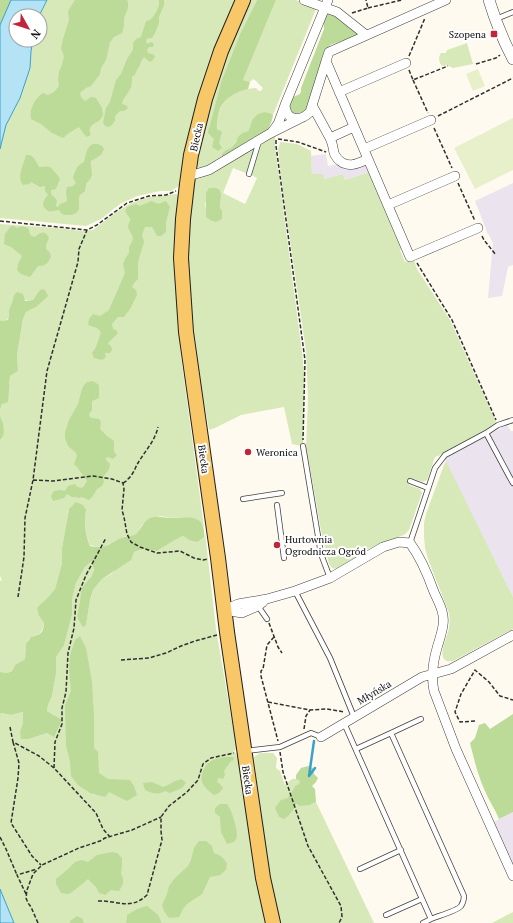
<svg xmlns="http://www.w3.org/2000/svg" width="513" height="923" viewBox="0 0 513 923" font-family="'PT Serif',serif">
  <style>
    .industrial { fill: #ebe3ed }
    .green { fill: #d7e9b9; fill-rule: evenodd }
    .forest { fill: #bcda98 }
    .pitch { fill: #e7f0cb }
    .water { fill: #b4e3f6; stroke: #3ba0cd }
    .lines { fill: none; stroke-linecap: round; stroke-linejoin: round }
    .stream { stroke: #3ba0cd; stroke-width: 2.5 }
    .service-casing { stroke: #414141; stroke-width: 6 }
    .minor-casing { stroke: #414141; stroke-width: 10 }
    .tertiary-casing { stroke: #414141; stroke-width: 12 }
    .primary-casing { stroke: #1f1f1f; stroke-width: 16 }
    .path { stroke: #303030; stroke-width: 1.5; stroke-dasharray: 4 2; stroke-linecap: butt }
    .service { stroke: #fff; stroke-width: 4.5 }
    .minor { stroke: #fff; stroke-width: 9 }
    .tertiary { stroke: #fff; stroke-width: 11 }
    .primary { stroke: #f8c767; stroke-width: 14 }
    .poi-dot { fill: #be263c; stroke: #fff; stroke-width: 1.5 }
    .labels { text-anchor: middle; stroke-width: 4; stroke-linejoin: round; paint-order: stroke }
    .poi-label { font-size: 10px; fill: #0e0e0e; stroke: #fff; text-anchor: start }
    .street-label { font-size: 10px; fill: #0e0e0e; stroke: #fff }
  </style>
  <rect width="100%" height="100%" fill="#fffaef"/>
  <path class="industrial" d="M326,154L328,166L343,163L345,170L367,163L370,172L345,180L343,174L324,179L312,174L311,156Z
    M513,183V265L508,267L502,296L488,298L493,243L487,232L475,201Z
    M507,425L511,431H513V597L444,458Z
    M513,812V870L492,823Z"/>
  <path class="green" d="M47,0H235L216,45L200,92L186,144L182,184L171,191H160L137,196L120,204L101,219L86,226L0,218V149L6,125L20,98L30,68L31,51L33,40H40V16H39Z
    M251,0H257L240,34L221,82L209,128L219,143C218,134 216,123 218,115C223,97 239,89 256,88L259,91H261L263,88C259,85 257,81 253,79L250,82L243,80L276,0H296L316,9L273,115L270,113L265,112L252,120L250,127L248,131L242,133L231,148L226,150L221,160L200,169L197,166V159C201,142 204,125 209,108C219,71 234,34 251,0Z
    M467,43L473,64L453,68L447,65L444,66L441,65C439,61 438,57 441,53H446L447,50Z
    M275,133V146L303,360V366H305L303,446L292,444L284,407L241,415L215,428L209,430L195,352L188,284L189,229L193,185L196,178L258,142L248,174L233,168L223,193L245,204L257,178L251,175L263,140ZM221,196L220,208L206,209L205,203Z
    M280,142L297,144L311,151L312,174H323L324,179L343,174L345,180L370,172L403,247L400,250L405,262L414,260L417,269L450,320L496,422L485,430L449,452L435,457L427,480L423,482L410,478L409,485L420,489L422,493L409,530L404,535L379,544L368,549L337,569L332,568L329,564L321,530L306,446L308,398L306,351L283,192L278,150Z
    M176,194L178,195L180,198L178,209L177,300L181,356L204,527L200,522L194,518L180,517L170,518L160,516L142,525L138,532L134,536H125L106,546L97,547L90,545C85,534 84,522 86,510L69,509L62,548V563L55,589L50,595L44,601L39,616L44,623C41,642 32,630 27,643C25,647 26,654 25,659L15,665L12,671L7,673L0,672V581L2,580L0,576V440L2,438V420L0,415V411L10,382V376L18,371L17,355L23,319L26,312L36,307L42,289L39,291L33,300C25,301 21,299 14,295L12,302L9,310L10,316L7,320L1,321L0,320V224L57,228L83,231L93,230L118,211L131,203L150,197Z
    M446,461L513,597V629L453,661C434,664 446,640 448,632C450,625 450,619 449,613L428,559L425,548L424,537V523L426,514L444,465Z
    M205,533L216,629L236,746V749L234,751L239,758L266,923H162V921L127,915L126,923H84L83,919L70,921V923H14L0,889V715L1,713L11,715L23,712V723L20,731L29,739L47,733L54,736V715L47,711L48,705L52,696L56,674V657L64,644L72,615V600L76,583L85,567L92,561L94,570L80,600L77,616L79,621L83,626L86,624L90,600L93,590L102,579L111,574L134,552L143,549L157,551L175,540L183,536L189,540L204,537Z
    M260,753H273L277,758L276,768L280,771L285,785C291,780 292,776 300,781L299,785L295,786L293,791L290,793L294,806L298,804L310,805L316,802L374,923H280L272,890L260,808L254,757Z
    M513,912V923H492Z"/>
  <path class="forest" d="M0,0H12L0,25Z
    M75,0H127L128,2V8L124,18V26L122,33L114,37L110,42L106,60L101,68L100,74L91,86L86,88L82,91L80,93L81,97L85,101L91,97L96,98L102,108L103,115C103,116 99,121 99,121C98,122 96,122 95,123C90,126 88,130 91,135L86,137L79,127L69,133L63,138L52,133L41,124L31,119C29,109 35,98 43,93L48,95L54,92L59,86L58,78L59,72L62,65L64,56L61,48L63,39L69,20L68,11Z
    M159,0H164V5L159,17V23L155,33L152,38H148L146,40L147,44L151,42L153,43L154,45L153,47H149L147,50L148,53L152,54L154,55L155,57L152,61L150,62L144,57C141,60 141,63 139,67C137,70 136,71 135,75L132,77C132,80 132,83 131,87C129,93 123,97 122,104L126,105L128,108L124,111H120L115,116C116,121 114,124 109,127L105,126L103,123L106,108L110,102L116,80L121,74L127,59L133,50V43L136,39L141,37L146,21L150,20C155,15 160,8 159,0Z
    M257,0H276L243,80L250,82L248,89C234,92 220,101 218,116C217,121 217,125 217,129L222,132L219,143L222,148L218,151L212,147L214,139L208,133L209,128L221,82L240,34Z
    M329,12L357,30L360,35L330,45L309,110L295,114L288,110L291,98L300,94L301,91V88L324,29C324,23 322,19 325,14Z
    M265,112L270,113L273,115L272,120L267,132L221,160L222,154L226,150L231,148L236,142L238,137L242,133L248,131L250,127L252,120L258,114Z
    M93,144H98L102,146L104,149L101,155L91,161C90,165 92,170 92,175C91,179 88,181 86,184C86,186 85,189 85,191C84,192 81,194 80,195C76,202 85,213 70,215C64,215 62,215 59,210C50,211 48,214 43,205L44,200L48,195L45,191V186L40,187L31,182L29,184L23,185C16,176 24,165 26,155H30L34,158L39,167C42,167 46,166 49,167C52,167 58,176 60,179L56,189L51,190V194L57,200L56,206L58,207C60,203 62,203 66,202L67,200L66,192L67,187L73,186L76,183L73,178C75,171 77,165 84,162C86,155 86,147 93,144Z
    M209,188H216L220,190L221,196L220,208L222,211V219L216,222L210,220L206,217V193Z
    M152,201L158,204L166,201L170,207L166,222V232L161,236H157L155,232L152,227H145L142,235L144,242L138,262V279L134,283L132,287L136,290L137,295L130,309L124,317H118L112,324L113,329L116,330L118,333L109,342L108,344L111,346L112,350L110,353H105L106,357L102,360L94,358L92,353L96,347L101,332L97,328L88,325L89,319L93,314L100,316L109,310L125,273L123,264L125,259L129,253V247L132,242L133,238L128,227L129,222L131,220L125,211L127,207L136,204L140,206L144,204Z
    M11,226H14L17,228C22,226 24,226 29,229C29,234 30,236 35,237C41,232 45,230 49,238L46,245V249L50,253L51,257C48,263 46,266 38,266L30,277L21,274L17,270L18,264L22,256L11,247L4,244L5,234Z
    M42,289L45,290L48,296L36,307L26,312L23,319L17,355L18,371L10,376L8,402L2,404L0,411V320L1,321L8,320L9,316V310L12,302L14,295L17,292L23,294L25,301L33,300L39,291Z
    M93,381L99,385V398L92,401V411L90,412L89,416L91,418L99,419L101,422L100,429L107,436L114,441V452L117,455L113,459L108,457L106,458V460L110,464C109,473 106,471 103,478L104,482L102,486L97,489L93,496L89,500L82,497L79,498L76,497H72L67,494L64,498L53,501L51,496L54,491L60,490L65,491L68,486L75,484L77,487L82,488L84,486L87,481L77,467L74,464L77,456L76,453L68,446L65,438V432L69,420L78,404L82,389L84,385L87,382Z
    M0,415C3,423 7,434 0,440Z
    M76,502L83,505L86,510C84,522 85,534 90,546C109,550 109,542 124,537C129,535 132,537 136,534C141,529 144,521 150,518C158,515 164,518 172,518C188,517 206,514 204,537L197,542L189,540L183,536L175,540L157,551L143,549L134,552L131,560L102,579L93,590L90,600L86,625L83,627L79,621L77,616L80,600L82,588L91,577L94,570L92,561L85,567L76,583L72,600V615L64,645L56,657V674L52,696L48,705L47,711L62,720L54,737L47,733L29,739H21L20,731L23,723V712L11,715L1,713L0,715V672L7,673L12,671L15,665L25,659L26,644L31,637C41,634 43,634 44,623L39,616L37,608L50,595L55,589L62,563V548L69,509Z
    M80,636L86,648L92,682L94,718V748L98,752L99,773L108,779L130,780L134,786L137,795L127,801L109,792L105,797L90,793L78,785L71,776L70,761L66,746L65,705L71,691L69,670L70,655L75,640Z
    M513,714V812L499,819C495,809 489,801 485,791C478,776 474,759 470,743L475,738L479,725L485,723L490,729Z
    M226,757H233L234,760L231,761L224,771L225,775L223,779L218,778L217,782L220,784L223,788L219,793L214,795C204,787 198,782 204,769C206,765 209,762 213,760C217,758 221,758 226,757Z
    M308,766L313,768L314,774L318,778L316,782L312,786L315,789L316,802L310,805L299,806L297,804L294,806V809L289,815L284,819L279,817L275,808L281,800L288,798C290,792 293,792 295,786L299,784L300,781L296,779V775L301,768Z
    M182,779L186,783L182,788L170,793L165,791C157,795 154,794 145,790L143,783L152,782L163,787L168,785L175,781Z
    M220,804H227C232,810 237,828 237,836C237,838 235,840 234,842L227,844L221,832L220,817L215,813V808Z
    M199,841H206L212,846C214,857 216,852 222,857C224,859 225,861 227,863L226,870L220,875L210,877L202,894L187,904L183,909L179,917L169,918L164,911L162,905L167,894L169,886L175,878L188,866L191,860L194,848Z
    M112,852L117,853L122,858V865L121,874L123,879V884L119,891L111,890L105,895L99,893L96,887L88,879L76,889L69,894L61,893L56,884V879L68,869L75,862L82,860L88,862L97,855Z
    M147,906L158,915L162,923H126L127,915L137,909Z
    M77,916L83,919L84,923H70V921Z"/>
  <path class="pitch" d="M478,69L485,86L473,91L466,74Z
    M513,118V170L475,189L454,148Z"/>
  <path class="water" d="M11,0H47L39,16H16V40H33L31,51L30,68L20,98L6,125L0,149V25Z
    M0,889L14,923H0Z"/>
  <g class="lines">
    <path class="stream" d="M314,741L309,776L315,768"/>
    <g class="service-casing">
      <path id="service" d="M496,19L513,12
        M249,174L259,141
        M486,433L509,476L513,483
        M303,446L321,554L330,578
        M410,481L428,488
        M243,499L282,493
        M277,505L284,558
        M410,543L435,468L445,455L486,433L498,425L513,420
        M295,591L330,658L354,717
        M258,606L267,619
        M344,723L431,919C438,916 457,911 461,906C463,903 464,900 464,896L391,733L356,749
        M391,733L421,719
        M246,751L280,747L311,733L321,737
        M360,869L401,850
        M386,915L422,899
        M423,923L431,919"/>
    </g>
    <g class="minor-casing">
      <path id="minor" d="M304,0L337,12L366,35
        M446,0L329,52L326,61L410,257L478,228
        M326,61L310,112C300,122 286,121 285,105L328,0
        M339,92L406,63
        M312,105L330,138L354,127
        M272,132L278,124L285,105
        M330,138C333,144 333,148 334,153C336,158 338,160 343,163C352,167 358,163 368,159
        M364,149L431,120
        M188,176L199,173L209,170L269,134L299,119
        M388,205L455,176
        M224,610L238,604L267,599L295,591L330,578L383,547L399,542L410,543C421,558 428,575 434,592C439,603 445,613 443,625C442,633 439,641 437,648C433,662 431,677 434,691L456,749L513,876
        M224,610L242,613L258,606L263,602
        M321,737L422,677L451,669L513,635"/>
    </g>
    <g class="tertiary-casing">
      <path id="tertiary" d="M489,0C495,20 503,40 513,59"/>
    </g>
    <g class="primary-casing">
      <path id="primary" d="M243,0L221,51L205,99L191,155L187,184L183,219L181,258L186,332L218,558L227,632L263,878L273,923"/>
    </g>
    <path class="path" d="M368,8L402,0
      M352,13L368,8L366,0
      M409,56L425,18
      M476,64L496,58L500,55
      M409,70L413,80L448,66
      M413,80L428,113
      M438,116L513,78
      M434,128L452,168
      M278,139L298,142L326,152
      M276,140V146L305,360L303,440
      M458,183L475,221
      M0,221L87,230L97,225L127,203L149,196L166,195L176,191
      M482,236L484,240L496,255
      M417,263L452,320L496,420
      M33,480L53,481L93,476L112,479L123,483L124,489L122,510L124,517L127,534L131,542L140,547L157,553L180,551L194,558L203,560L208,559
      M123,483C125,482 127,481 128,479C133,475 135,468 138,463C145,451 155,441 158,427
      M18,597L24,557L25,518L33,480L47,371L78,262L79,249L87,230
      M269,623L278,647L282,653
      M274,637L267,645L263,669L261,671V676L278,741
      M121,660L149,658L166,653L181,646L195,641L217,635
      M268,702L310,710L327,709L345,712
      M475,721L460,722L455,712L461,694L475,670L489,682L500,696L513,700
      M10,727L13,742L39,756L54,768L96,813L103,829L110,837
      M304,729L306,716L310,710
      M13,742L19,763L18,778L11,823L32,856L41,865
      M280,752L283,772L308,846L341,906L342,917L339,923
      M54,768L55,742L62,724V708L66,692L68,653L74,628L76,600L86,575L106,538
      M0,837L6,849L17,875
      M26,894L17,875L37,869
      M98,901C117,900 130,911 147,895L162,840L161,831V817L169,806L187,792L198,780L203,764L211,758L234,753
      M38,923L31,907L28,903L26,898L27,890L33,874L42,865L79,848L100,841L105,838L132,830L161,817"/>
    <use href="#service" class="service"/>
    <use href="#minor" class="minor"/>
    <use href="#tertiary" class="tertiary"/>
    <use href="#primary" class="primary"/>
  </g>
  <g class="poi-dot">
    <rect x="490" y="30" width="8" height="8" rx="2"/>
    <circle cx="248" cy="452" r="4"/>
    <circle cx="277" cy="545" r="4"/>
  </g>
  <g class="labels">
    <g class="poi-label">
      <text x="486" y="38" text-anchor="end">Szopena</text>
      <text x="256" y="456">Weronica</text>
      <text x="285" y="543">Hurtownia<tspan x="285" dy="12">Ogrodnicza Ogród</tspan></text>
    </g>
    <g class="street-label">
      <text transform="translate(196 137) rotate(-77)" y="4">Biecka</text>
      <text transform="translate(204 459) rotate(82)" y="4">Biecka</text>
      <text transform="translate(374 692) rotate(-31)" y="4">Młyńska</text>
      <text transform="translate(248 780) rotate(82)" y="4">Biecka</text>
    </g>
  </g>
  <g transform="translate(28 28) rotate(129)"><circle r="19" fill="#ffffff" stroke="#9f9f9f"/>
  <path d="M0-3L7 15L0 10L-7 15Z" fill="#be263c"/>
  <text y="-6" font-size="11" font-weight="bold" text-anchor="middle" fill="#0e0e0e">N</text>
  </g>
</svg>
